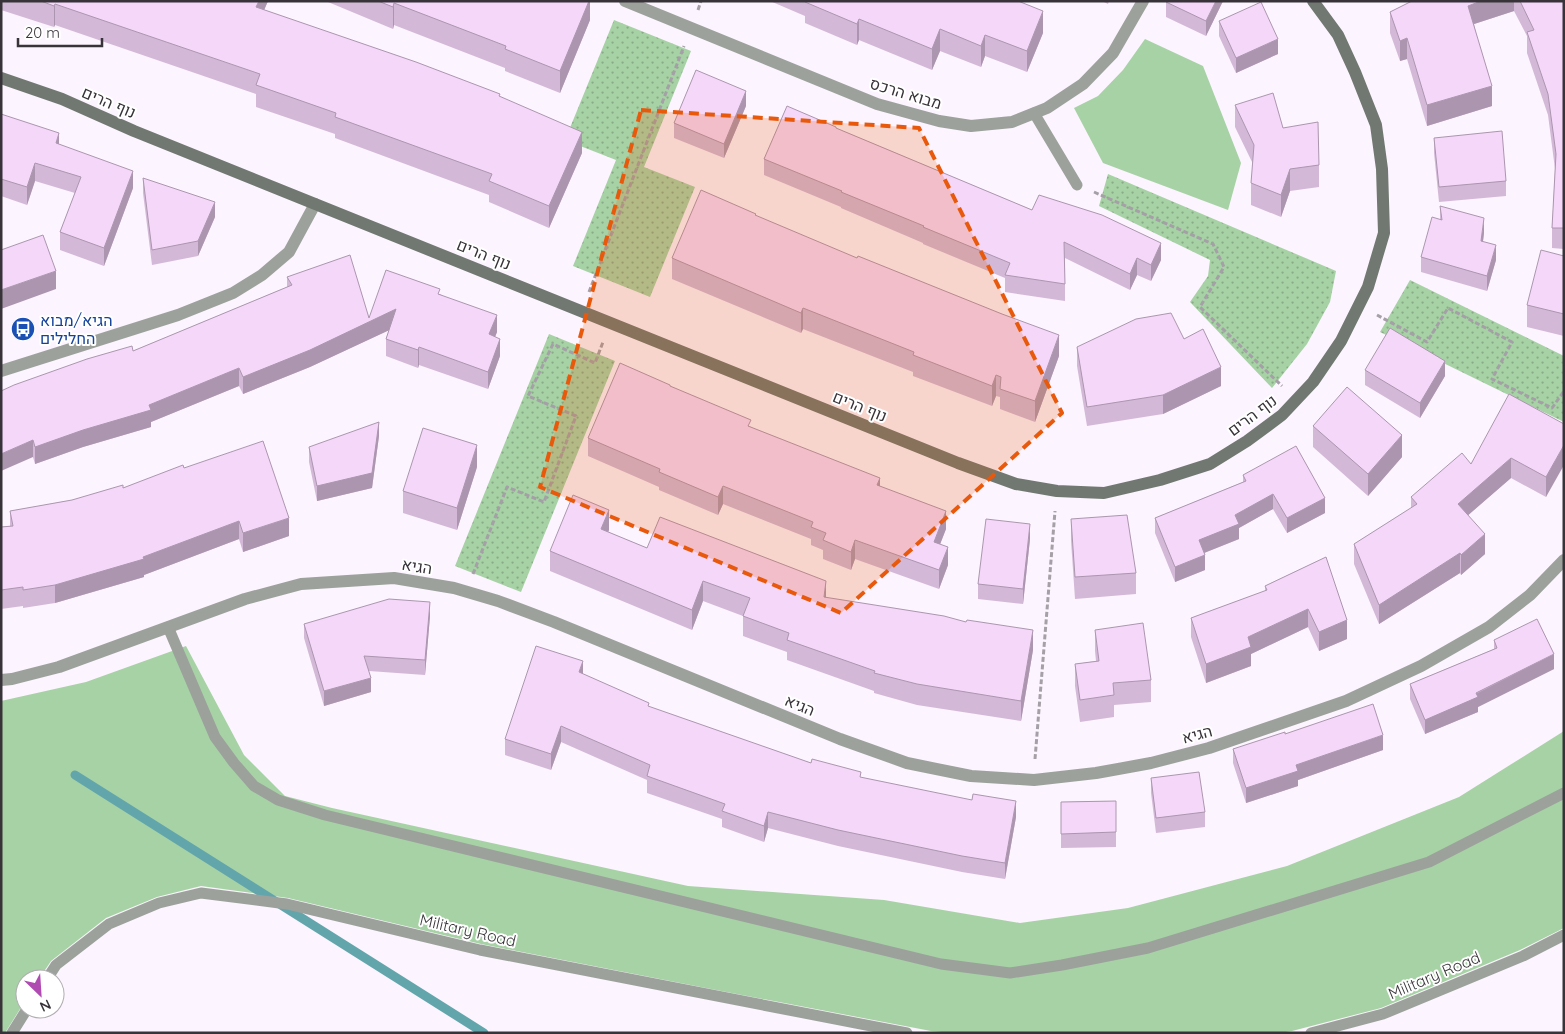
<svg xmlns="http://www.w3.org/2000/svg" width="1565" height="1034" viewBox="0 0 1565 1034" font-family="Quicksand,Heebo,sans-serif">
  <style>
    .grass { fill: #a7d2a5 }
    .park { fill: url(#park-dots) }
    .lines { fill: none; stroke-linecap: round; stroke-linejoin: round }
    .stream { stroke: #62a6ac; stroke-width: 9 }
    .path { stroke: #a59fa7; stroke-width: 3; stroke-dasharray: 5 2.5; stroke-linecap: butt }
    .lane { stroke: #9ca19c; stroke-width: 11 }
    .street { stroke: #9ca19c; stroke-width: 12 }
    .secondary { stroke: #717871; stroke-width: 12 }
    .wall { fill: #d3b9d7 }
    .shaded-wall { fill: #ac96af }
    .building { fill: #f5d7fa; stroke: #ac96af }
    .marked { fill: #e8590c; fill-opacity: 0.2; stroke: #e8590c; stroke-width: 4; stroke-dasharray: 10 6; stroke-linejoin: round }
    .labels { text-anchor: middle; stroke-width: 4; stroke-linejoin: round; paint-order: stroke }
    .street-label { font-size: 16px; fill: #373338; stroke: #fff }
    .transit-label { font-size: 16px; fill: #164399; stroke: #fff; text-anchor: start }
  </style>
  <defs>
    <pattern id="park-dots" width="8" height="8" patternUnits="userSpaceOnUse" patternTransform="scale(1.25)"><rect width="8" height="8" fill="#a7d2a5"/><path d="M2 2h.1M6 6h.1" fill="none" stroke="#89ab87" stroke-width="1.8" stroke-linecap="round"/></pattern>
  </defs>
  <rect width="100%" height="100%" fill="#fcf4fe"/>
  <path class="grass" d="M1145,39L1203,66L1241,163L1228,210L1103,163L1074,108L1098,96L1123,70Z
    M186,646L244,755L285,796L332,808L688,886L884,900L1020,923L1128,908L1287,866L1459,797L1564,731V928L1520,950L1381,1008L1292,1031L1279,1033H954L931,1031L716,990L481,944L288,898L201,886L157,897L106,918L51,961L39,979H25V1001L5,1033H1V701L86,682Z"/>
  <path class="park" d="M614,20L691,51L644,167L695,187L650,297L573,266L616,160L565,140Z
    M1108,174L1336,271L1330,302L1307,344L1272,388L1190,302L1208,276L1210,260L1099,206Z
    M1410,280L1564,356V422L1380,332Z
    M549,334L615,361L521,592L455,566Z"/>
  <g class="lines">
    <path class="stream" d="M75,775L484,1033"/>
    <path class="path" d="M698,10L701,1
      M1094,192L1213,244L1224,267L1200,307L1282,386
      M589,292L684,46
      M1377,315L1427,342L1448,308L1512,342L1492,379L1552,408L1564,391
      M473,574L507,487L544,502L576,416L528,396L553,344L595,363L603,342
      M1035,759L1055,511"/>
    <path class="lane" d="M1034,113L1077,185
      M168,627L215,737L234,763L254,786L278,800L325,815L941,964L1010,973L1062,965L1148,948L1429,862L1564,793
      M47,979L56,965L109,924L159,903L201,893L287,904L480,950L907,1033
      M12,1033L27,1009
      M1311,1033L1383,1014L1523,956L1564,935"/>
    <path class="street" d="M625,1L877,104L939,121L971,126L1012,122L1047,108L1083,84L1113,53L1143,1
      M1,371L178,315L233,293L262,275L289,252L315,204
      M1,680L12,679L59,667L245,599L301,584L394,578L454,588L498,601L554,622L840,739L907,763L971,776L1034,780L1096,773L1151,763L1209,748L1346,701L1421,666L1489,627L1530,595L1564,560"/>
    <path class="secondary" d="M1,78L62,99L134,131L958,463L1016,484L1057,491L1104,493L1160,480L1210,464L1247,441L1282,415L1313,382L1341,341L1368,287L1384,233L1382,169L1376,125L1355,72L1338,35L1313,1"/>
  </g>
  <path class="wall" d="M1,1H268L264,10L500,97L582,153L549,228L489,202V195L335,138V134L256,107V94L55,25L54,27L1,10Z
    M328,1H590V20L560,93L505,71V68L394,25L393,29L328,2Z
    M770,1H1018L1043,33L1027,72L985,56L981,67L940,51L932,70L859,40L857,45L805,23V16Z
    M1102,1H1109L1108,4Z
    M1223,1L1206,36L1166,17V2Z
    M1412,1H1564V249L1552,248V228L1555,169L1548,115L1527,53V36L1514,11L1474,24L1492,106L1427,126L1407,59L1400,61L1390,33V12Z
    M1219,21L1278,54L1236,73L1219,36Z
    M1235,105L1283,128L1319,165V187L1290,191L1281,217L1251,205V183L1253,164L1235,127Z
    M746,106L724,158L674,138V123Z
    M1,114L59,144L133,188L104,266L60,250V232L75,193L35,181L27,205L1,196Z
    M836,128L1032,210L1161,260L1151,281L1137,275L1130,290L1065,258V301L1005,292V278L923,244V243L841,208V207L764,175V159Z
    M1434,138L1506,181V196L1439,202L1434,153Z
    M143,178L215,217L198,256L152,265L143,193Z
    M1440,206L1484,233L1483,242L1496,260L1487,291L1421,272V257L1440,220Z
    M1564,256V336L1527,327V305Z
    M672,258L1059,356L1035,422L1000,409V397L996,396L992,406L913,376V372L803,329L801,333L672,279Z
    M287,277L369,318L440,294L497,332L495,337L500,356L488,389L419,365L418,368L386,356V339L389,330L310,367L243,394L239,386L151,422V427L83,447L35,464L33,457L1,391L133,351L287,287Z
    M1184,339L1221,386L1163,414L1087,426L1077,366V347Z
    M1365,370L1445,376L1420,418L1365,385Z
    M670,386L751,427L880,486L946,529L940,544L948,565L939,589L855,559L851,570L823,559V550L811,545V539L723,504L718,515L659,490V487L588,456V438Z
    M1564,424L1546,497L1511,478L1468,515L1485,554L1461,575L1460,573L1379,624L1354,564V544L1411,508V497L1471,464Z
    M1313,426L1402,457L1368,496L1313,447Z
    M379,436L372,488L317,501L309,462V447Z
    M477,467L457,530L403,513V491Z
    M184,468L289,536L243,552L239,539L144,575V577L55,603L23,608V606L1,609V527L10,526V511L72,500L123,488Z
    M1243,475L1325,513L1287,533L1273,509L1239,528V539L1204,553L1205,570L1175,582L1155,533V518L1243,482Z
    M1071,519L1136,573V594L1075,599L1071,541Z
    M609,530L608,532L647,548L826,598L1033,650L1021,721L917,705L874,693V691L787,660V652L743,636V616L703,601L692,630L550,571V551Z
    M1030,539L1023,604L978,599V584Z
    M1326,557L1347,639L1319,651L1308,627L1251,654V666L1206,683L1191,637V618L1265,591V586Z
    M430,616L425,675L369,671L371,692L324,706L304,638V624Z
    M1095,630L1151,680V702L1114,705V717L1080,722L1075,686V664L1096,661L1095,651Z
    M1494,640L1554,669L1478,707V712L1425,734L1410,699V684L1494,649Z
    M583,674L649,707L811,763L861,778L1016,817L1005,879L962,872L838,846L768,828L764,842L722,827V819L647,793V780L561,742L551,770L505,755V739Z
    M1285,734L1383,750L1298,780V786L1246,803L1233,763V749Z
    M1151,778L1205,812V827L1156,833L1151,793Z
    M1116,801V847L1061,848V802Z"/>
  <path class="shaded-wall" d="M259,1H268L256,29V7Z
    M589,1H590V20L560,93V71Z
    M1216,1H1223L1206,36V21Z
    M1481,1H1514V11L1468,26V6Z
    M394,3V25L393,29V7Z
    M55,4V25L54,27V6Z
    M1043,11V33L1027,72V51Z
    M859,19V40L857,45V24Z
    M940,29V51L932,70V49Z
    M985,35V56L981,67V46Z
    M1407,38V59L1400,61V41Z
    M1278,39V54L1236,73V58Z
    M1492,86V106L1427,126V105Z
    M746,91V106L724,158V144Z
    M582,132V153L549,228V206Z
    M59,133V150L56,143Z
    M35,163V181L27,205V187Z
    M1290,169V191L1281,217V195Z
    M133,171V188L104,266V248Z
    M215,202V217L198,256V241Z
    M1484,218V233L1481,256V241Z
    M1161,243V260L1151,281V265Z
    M1496,245V260L1487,291V276Z
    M1137,258V275L1130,290V274Z
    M56,271V289L1,309V290Z
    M803,308V329L801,333V313Z
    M396,309V327L310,367L243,394V377Z
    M497,315V332L489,352V334Z
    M1059,335V356L1035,422V401Z
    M500,339V356L488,389V372Z
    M419,347V365L418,368V350Z
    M1445,361V376L1420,418V403Z
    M1221,367V386L1163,414V395Z
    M239,368V386L151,422V427L83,447L35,464V447L149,405Z
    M996,375V396L992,406V386Z
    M379,422V436L372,488L317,501V486Z
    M1402,435V457L1368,496V474Z
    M33,440V457L1,471V454Z
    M477,445V467L457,530V508Z
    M1564,445V465L1546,497V477Z
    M1511,458V478L1458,524V504Z
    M880,478V496L877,485Z
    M723,486V504L718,515V497Z
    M1273,494V509L1239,528V539L1199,555V540L1235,515Z
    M1325,498V513L1287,533V518Z
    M609,510V530L601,549V529Z
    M946,511V529L934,560V542Z
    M289,518V536L243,552V533Z
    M239,521V539L144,575V577L55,603V585L143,557Z
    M1030,524V539L1023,604V589Z
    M1485,534V554L1461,575V555Z
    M855,540V559L851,570V552Z
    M948,547V565L939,589V570Z
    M1460,553V573L1379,624V605Z
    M1205,555V570L1175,582V567Z
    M703,581V601L692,630V610Z
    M826,581V602L824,597Z
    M430,602V616L425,675V660Z
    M1308,609V627L1251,654V666L1206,683V664L1248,637Z
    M1347,620V639L1319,651V632Z
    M1033,630V650L1021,721V701Z
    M1554,654V669L1478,707V712L1425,734V720Z
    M583,661V678L579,672Z
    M371,678V692L324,706V691Z
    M561,726V742L551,770V754Z
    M1383,735V750L1298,780V786L1246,803V788L1296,765Z
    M1016,801V817L1005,879V863Z
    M768,812V828L764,842V826Z"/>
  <path class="building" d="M41,1H259L256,7L416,62L500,94L499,96L582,132L549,206L489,181L492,174L335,117L336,113L256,85L260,74L55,4L54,6Z
    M378,1H589L560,71L505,49L506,46L394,3L393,7Z
    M805,1H1018L1043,11L1027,51L985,35L981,46L940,29L932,49L859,19L857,24L805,2Z
    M1166,1H1216L1206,21L1166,2Z
    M1412,1H1481L1468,6L1492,86L1427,105L1407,38L1400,41L1390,12Z
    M1520,1H1564V228H1552L1556,154L1548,94L1527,32L1534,30Z
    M1261,2L1278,39L1236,58L1219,21Z
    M696,70L746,91L724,144L674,123Z
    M1273,93L1283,128L1318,122L1319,165L1290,169L1281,195L1251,183L1254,145L1235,105Z
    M787,106L836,127V128L1032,210L1039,195L1102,215L1161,243L1151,265L1137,258L1130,274L1064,242L1065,284L1005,275L1010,263L923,227L924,226L841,192L842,191L764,159Z
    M1,114L59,133L56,143L133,171L104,248L60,232L81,177L35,163L27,187L1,179Z
    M1502,131L1506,181L1439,187L1434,138Z
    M143,178L215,202L198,241L152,250Z
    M701,190L756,214L755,215L857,258L858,256L1002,314L1059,335L1035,401L1000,389L1001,377L996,375L992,386L913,355L914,352L803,308L801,313L672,258Z
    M1440,206L1484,218L1481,241L1496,245L1487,276L1421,257L1432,217L1442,220Z
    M43,235L56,271L1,290V250Z
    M1541,250L1564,256V314L1527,305Z
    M350,255L369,318L386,270L440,289L438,294L497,315L489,334L500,339L488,372L419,347L418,350L386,339L396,309L310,350L243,377L239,368L149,405L151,410L83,430L35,447L33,440L1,454V391L14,385L87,359L132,346L133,351L292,285L287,277Z
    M1171,313L1184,339L1203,329L1221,367L1163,395L1087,407L1077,347L1136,319Z
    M1390,328L1445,361L1420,403L1365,370Z
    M620,363L670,385V386L751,420L748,426L880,478L877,485L946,511L934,542L948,547L939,570L855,540L851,552L823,540L826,533L811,527L813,522L723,486L718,497L659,472L660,469L588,438Z
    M1347,387L1402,435L1368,474L1313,426Z
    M1509,394L1564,424V445L1546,477L1511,458L1458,504L1485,534L1461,555L1460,553L1379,605L1354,544L1417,504L1411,497L1462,453L1471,464Z
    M379,422L372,473L317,486L309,447Z
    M423,428L477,445L457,508L403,491Z
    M263,441L289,518L243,533L239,521L143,557L144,559L55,585L23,590V587L1,590V527L13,526L10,511L72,500L123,485V488L183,465L184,468Z
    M1296,446L1325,498L1287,518L1273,494L1235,515L1239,524L1199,540L1205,555L1175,567L1155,518L1246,481L1243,475Z
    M573,495L609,510L601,529L647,548L660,517L826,581L824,597L944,616L966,622L967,620L1033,630L1021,701L917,684L874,673L875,671L787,640L789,633L743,616L750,598L703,581L692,610L550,551Z
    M1127,515L1136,573L1075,577L1071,519Z
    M986,519L1030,524L1023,589L978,584Z
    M1326,557L1347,620L1319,632L1308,609L1248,637L1251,647L1206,664L1191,618L1267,590L1265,586Z
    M389,599L430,602L425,660L364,656L371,678L324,691L304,624Z
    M1537,619L1554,654L1476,693L1478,697L1425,720L1410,684L1497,648L1494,640Z
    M1143,623L1151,680L1113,683L1114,695L1080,700L1075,664L1099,661L1095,630Z
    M536,646L583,661L579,672L649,703L648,706L811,763L812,759L861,772L860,777L972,800L973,794L1016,801L1005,863L962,856L838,830L768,812L764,826L722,811L725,804L647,776L650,765L561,726L551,754L505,739Z
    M1373,704L1383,735L1296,765L1298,771L1246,788L1233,749L1285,732V734Z
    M1199,772L1205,812L1156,818L1151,778Z
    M1116,801V832L1061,834V802Z"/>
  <path class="marked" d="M641,110L919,128L1062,413L841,613L540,487Z"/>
  <defs>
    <g id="bus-disc" transform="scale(1.25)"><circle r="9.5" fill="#1a4fb4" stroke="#fff"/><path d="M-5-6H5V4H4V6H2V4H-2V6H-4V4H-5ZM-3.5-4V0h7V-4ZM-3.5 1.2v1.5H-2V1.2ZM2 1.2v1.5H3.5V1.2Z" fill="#fff"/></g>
  </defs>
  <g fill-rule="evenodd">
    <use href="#bus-disc" x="23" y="329"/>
  </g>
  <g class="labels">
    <g class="street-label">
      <text transform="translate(906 93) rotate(17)" y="6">מבוא הרכס</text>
      <text transform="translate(109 102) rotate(23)" y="6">נוף הרים</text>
      <text transform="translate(484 254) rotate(22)" y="6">נוף הרים</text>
      <text transform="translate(860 406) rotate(22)" y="6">נוף הרים</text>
      <text transform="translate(1252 415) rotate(-37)" y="6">נוף הרים</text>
      <text transform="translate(417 566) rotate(9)" y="6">הגיא</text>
      <text transform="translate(800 705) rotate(22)" y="6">הגיא</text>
      <text transform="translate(1197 734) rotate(-15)" y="6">הגיא</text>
      <text transform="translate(468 930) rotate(13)" y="6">Military Road</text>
      <text transform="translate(1434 975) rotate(-23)" y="6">Military Road</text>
    </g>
    <g class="transit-label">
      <text x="40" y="326">הגיא/מבוא<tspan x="40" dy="18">החלילים</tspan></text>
    </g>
  </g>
  <rect width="1565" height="1034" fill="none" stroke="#373338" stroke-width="5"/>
  <g transform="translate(40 994) rotate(155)"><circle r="24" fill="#ffffff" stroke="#afadaf"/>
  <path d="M0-4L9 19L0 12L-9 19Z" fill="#af4bb1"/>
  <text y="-8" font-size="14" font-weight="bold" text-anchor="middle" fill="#373338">N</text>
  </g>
  <path d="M18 38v8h84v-8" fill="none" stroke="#373338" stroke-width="2.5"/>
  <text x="25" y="38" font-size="15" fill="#373338" stroke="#ffffff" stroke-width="4" paint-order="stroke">20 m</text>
</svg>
